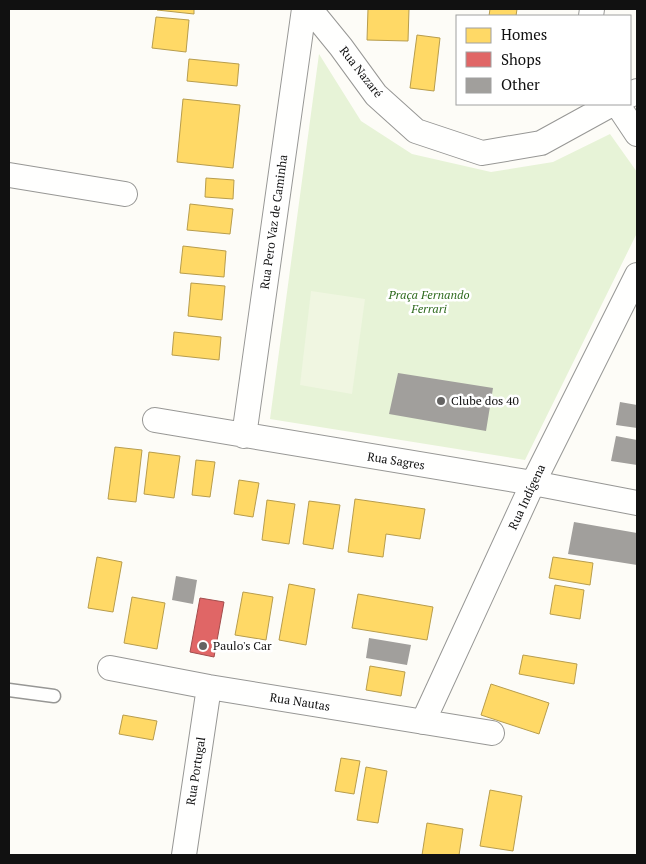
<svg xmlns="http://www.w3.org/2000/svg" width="646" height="864" viewBox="0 0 646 864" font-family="'PT Serif',serif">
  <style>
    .green { fill: #e7f3d7 }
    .pitch { fill: #f0f6e1 }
    .homes { fill: #ffd966; stroke: #b89d4c }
    .shops { fill: #e06666; stroke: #a24c4c }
    .building { fill: #a19f9c }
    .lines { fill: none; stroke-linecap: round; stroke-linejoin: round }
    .service-casing { stroke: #979795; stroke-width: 15 }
    .minor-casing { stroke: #979795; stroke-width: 26 }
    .service { stroke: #fffffe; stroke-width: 12 }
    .minor { stroke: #fffffe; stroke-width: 24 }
    .poi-dot { fill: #646362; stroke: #fff; stroke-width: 2 }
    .labels { text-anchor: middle; stroke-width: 5; stroke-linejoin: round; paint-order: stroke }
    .street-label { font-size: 12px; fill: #111; stroke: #fff }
    .park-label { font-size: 12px; font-style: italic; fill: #2f6b1f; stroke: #fff }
    .poi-label { font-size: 12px; fill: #111; stroke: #fff; text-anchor: start }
  </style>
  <rect width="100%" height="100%" fill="#fdfcf7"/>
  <path class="green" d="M319,54L361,121L412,154L491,172L553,162L610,134L637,172V233L525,460L270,419Z"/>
  <path class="pitch" d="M311,291L365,299L352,394L300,385Z"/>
  <path class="homes" d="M157,9H194V14L157,10Z
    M368,9H409L408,41L367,40Z
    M490,9H517L516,16H489Z
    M156,17L189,20L186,52L152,48Z
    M417,35L440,38L434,91L410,88Z
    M189,59L239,64L237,86L187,81Z
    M183,99L240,105L233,168L177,162Z
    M206,178L234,180L233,199L205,197Z
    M190,204L233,209L230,234L187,230Z
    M183,246L226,251L224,277L180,273Z
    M191,283L225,286L222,320L188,316Z
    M174,332L221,337L219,360L172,355Z
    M115,447L142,450L136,502L108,499Z
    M149,452L180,456L174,498L144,494Z
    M196,460L215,462L210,497L192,495Z
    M239,480L259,483L253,517L234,514Z
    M355,499L425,509L420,539L386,534L383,557L348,552Z
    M267,500L295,504L289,544L262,540Z
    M309,501L340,505L333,549L303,544Z
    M97,557L122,562L113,612L88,608Z
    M553,557L593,563L590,585L549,578Z
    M289,584L315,589L306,645L279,640Z
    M555,585L584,590L580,619L550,614Z
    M243,592L273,597L266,640L235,635Z
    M358,594L433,607L427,640L352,628Z
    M132,597L165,603L157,649L124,643Z
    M523,655L577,664L574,684L519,674Z
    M370,666L405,672L401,696L366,690Z
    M491,684L549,703L539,734L481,715Z
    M123,715L157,721L153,740L119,734Z
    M341,758L360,761L354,794L335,791Z
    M366,767L387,771L378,823L357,820Z
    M490,790L522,796L513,851L480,846Z
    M427,823L463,829L459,855H422Z"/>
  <path class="shops" d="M200,598L224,602L214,657L190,652Z"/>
  <path class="building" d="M398,373L493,388L486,431L389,414Z
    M620,402L637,405V428L616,425Z
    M616,436L637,440V465L611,461Z
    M574,522L637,533V565L568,554Z
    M176,576L197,580L193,604L172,600Z
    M369,638L411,645L407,665L366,658Z"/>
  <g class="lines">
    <g class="service-casing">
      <path id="service" d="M9,690L54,696"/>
    </g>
    <g class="minor-casing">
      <path id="minor" d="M310,9L341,47L376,95L416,131L482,153L541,143L612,104
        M591,16L592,9
        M630,95L637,91
        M617,104L637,134
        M9,175L125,194
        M155,420L533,483L637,503
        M244,436L304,9
        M110,668L209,687L492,733
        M423,722L533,483L637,275
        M184,855L209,687"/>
    </g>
    <use href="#service" class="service"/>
    <use href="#minor" class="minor"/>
  </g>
  <g class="poi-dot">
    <circle cx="441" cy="401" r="5"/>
    <circle cx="203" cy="646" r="5"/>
  </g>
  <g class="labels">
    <g class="street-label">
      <text transform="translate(361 72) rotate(52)" y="4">Rua Nazaré</text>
      <text transform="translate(274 222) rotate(-82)" y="4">Rua Pero Vaz de Caminha</text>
      <text transform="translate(396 461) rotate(9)" y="4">Rua Sagres</text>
      <text transform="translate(527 497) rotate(-65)" y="4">Rua Indígena</text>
      <text transform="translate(300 702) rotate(9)" y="4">Rua Nautas</text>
      <text transform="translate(196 771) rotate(-81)" y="4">Rua Portugal</text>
    </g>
    <g class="park-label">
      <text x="429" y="299">Praça Fernando<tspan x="429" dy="14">Ferrari</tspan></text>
    </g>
    <g class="poi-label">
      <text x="451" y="405">Clube dos 40</text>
      <text x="213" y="650">Paulo's Car</text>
    </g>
  </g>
  <rect width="646" height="864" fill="none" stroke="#111111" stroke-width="20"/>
  <rect x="456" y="15" width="175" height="90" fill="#ffffff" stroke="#a0a0a0"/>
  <rect x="466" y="28" width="25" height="15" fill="#ffd966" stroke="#a0a0a0"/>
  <text x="501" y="40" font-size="15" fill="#111111">Homes</text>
  <rect x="466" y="52" width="25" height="15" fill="#e06666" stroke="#a0a0a0"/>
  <text x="501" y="65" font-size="15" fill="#111111">Shops</text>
  <rect x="466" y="78" width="25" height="15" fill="#a19f9c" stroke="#a0a0a0"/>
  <text x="501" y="90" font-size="15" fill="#111111">Other</text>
</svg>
